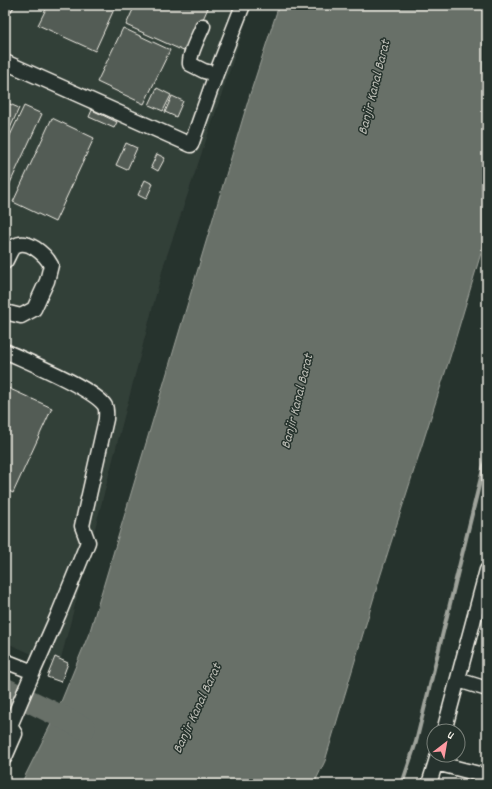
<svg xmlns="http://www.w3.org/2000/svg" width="492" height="789" viewBox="0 0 492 789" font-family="Dekko,sans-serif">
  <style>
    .built { fill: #333f39 }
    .water { fill: #676f68; stroke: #9fa39b }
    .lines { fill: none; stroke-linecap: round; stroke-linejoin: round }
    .stream { stroke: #9fa39b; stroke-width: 4 }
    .river { stroke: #676f68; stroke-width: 23 }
    .building { fill: #525c55; stroke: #f4f1e8 }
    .minor-casing { stroke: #f4f1e8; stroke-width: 17 }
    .minor { stroke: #26332d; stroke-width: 14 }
    .labels { text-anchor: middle; stroke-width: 3; stroke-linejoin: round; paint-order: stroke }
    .water-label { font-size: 14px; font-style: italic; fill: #bcbdb5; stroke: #26332d }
  </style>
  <rect width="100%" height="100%" fill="#26332d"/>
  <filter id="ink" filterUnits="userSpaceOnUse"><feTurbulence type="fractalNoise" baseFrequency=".025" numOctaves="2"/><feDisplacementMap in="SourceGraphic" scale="8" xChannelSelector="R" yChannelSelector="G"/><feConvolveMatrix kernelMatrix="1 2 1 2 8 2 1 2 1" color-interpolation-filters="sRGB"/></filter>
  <g filter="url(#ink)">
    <path class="built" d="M5,5H252L164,264L59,666L5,642Z"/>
    <path class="water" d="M279,5H487V233L450,357L380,577L325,761L314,784H21L56,714L90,631L251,91Z"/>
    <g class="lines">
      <path class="stream" d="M402,784L416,742L487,453"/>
      <path class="river" d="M5,689L84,728"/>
    </g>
    <path class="building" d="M48,5H116L95,51L38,25Z
      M135,5H200L208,8L188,53L126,25Z
      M123,28L170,50L144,104L97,82Z
      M157,88L171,95L163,111L149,105Z
      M172,96L183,101L176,117L165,112Z
      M5,102L19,108L5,140Z
      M24,106L42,114L5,194V146Z
      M92,110L117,122L114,128L89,117Z
      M52,118L94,138L55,222L13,202Z
      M126,143L137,148L127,170L116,165Z
      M157,154L165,158L158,171L151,167Z
      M145,180L153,184L146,199L138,195Z
      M8,388L52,408L13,493L5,489V395Z
      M55,657L68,663L61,682L47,677Z"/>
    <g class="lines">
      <g class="minor-casing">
        <path id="minor" d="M5,6L6,5
          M203,26C199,36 189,54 190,64L204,71L216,74
          M5,62L191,145L216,74L243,5
          M5,262C8,258 10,249 15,246C27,238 45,254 51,265L47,281L34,309L21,316L5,312
          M5,351C26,361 95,389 105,406C107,410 106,415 106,419L82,526L88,542L59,613L33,672
          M5,661L33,672L10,726
          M458,680L487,689
          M5,724L10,726L15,734L5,757
          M444,731L487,570
          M436,763L487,776
          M429,784L438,755"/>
      </g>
      <use href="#minor" class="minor"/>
    </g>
  </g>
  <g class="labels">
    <g class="water-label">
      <text transform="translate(373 87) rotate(-76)" y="5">Banjir Kanal Barat</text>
      <text transform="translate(296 401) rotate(-76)" y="5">Banjir Kanal Barat</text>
      <text transform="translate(196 708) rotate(-65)" y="5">Banjir Kanal Barat</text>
    </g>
  </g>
  <rect width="492" height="789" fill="none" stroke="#26332d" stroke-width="20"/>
  <rect x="10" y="10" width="472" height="769" fill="none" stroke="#f4f1e8" stroke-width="1.5" filter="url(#ink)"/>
  <g transform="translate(446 743) rotate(31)"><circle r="19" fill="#26332d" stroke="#787f78"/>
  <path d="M0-3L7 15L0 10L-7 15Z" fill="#ff9aa2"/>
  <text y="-6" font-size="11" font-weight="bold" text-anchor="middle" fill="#f4f1e8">U</text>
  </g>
</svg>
